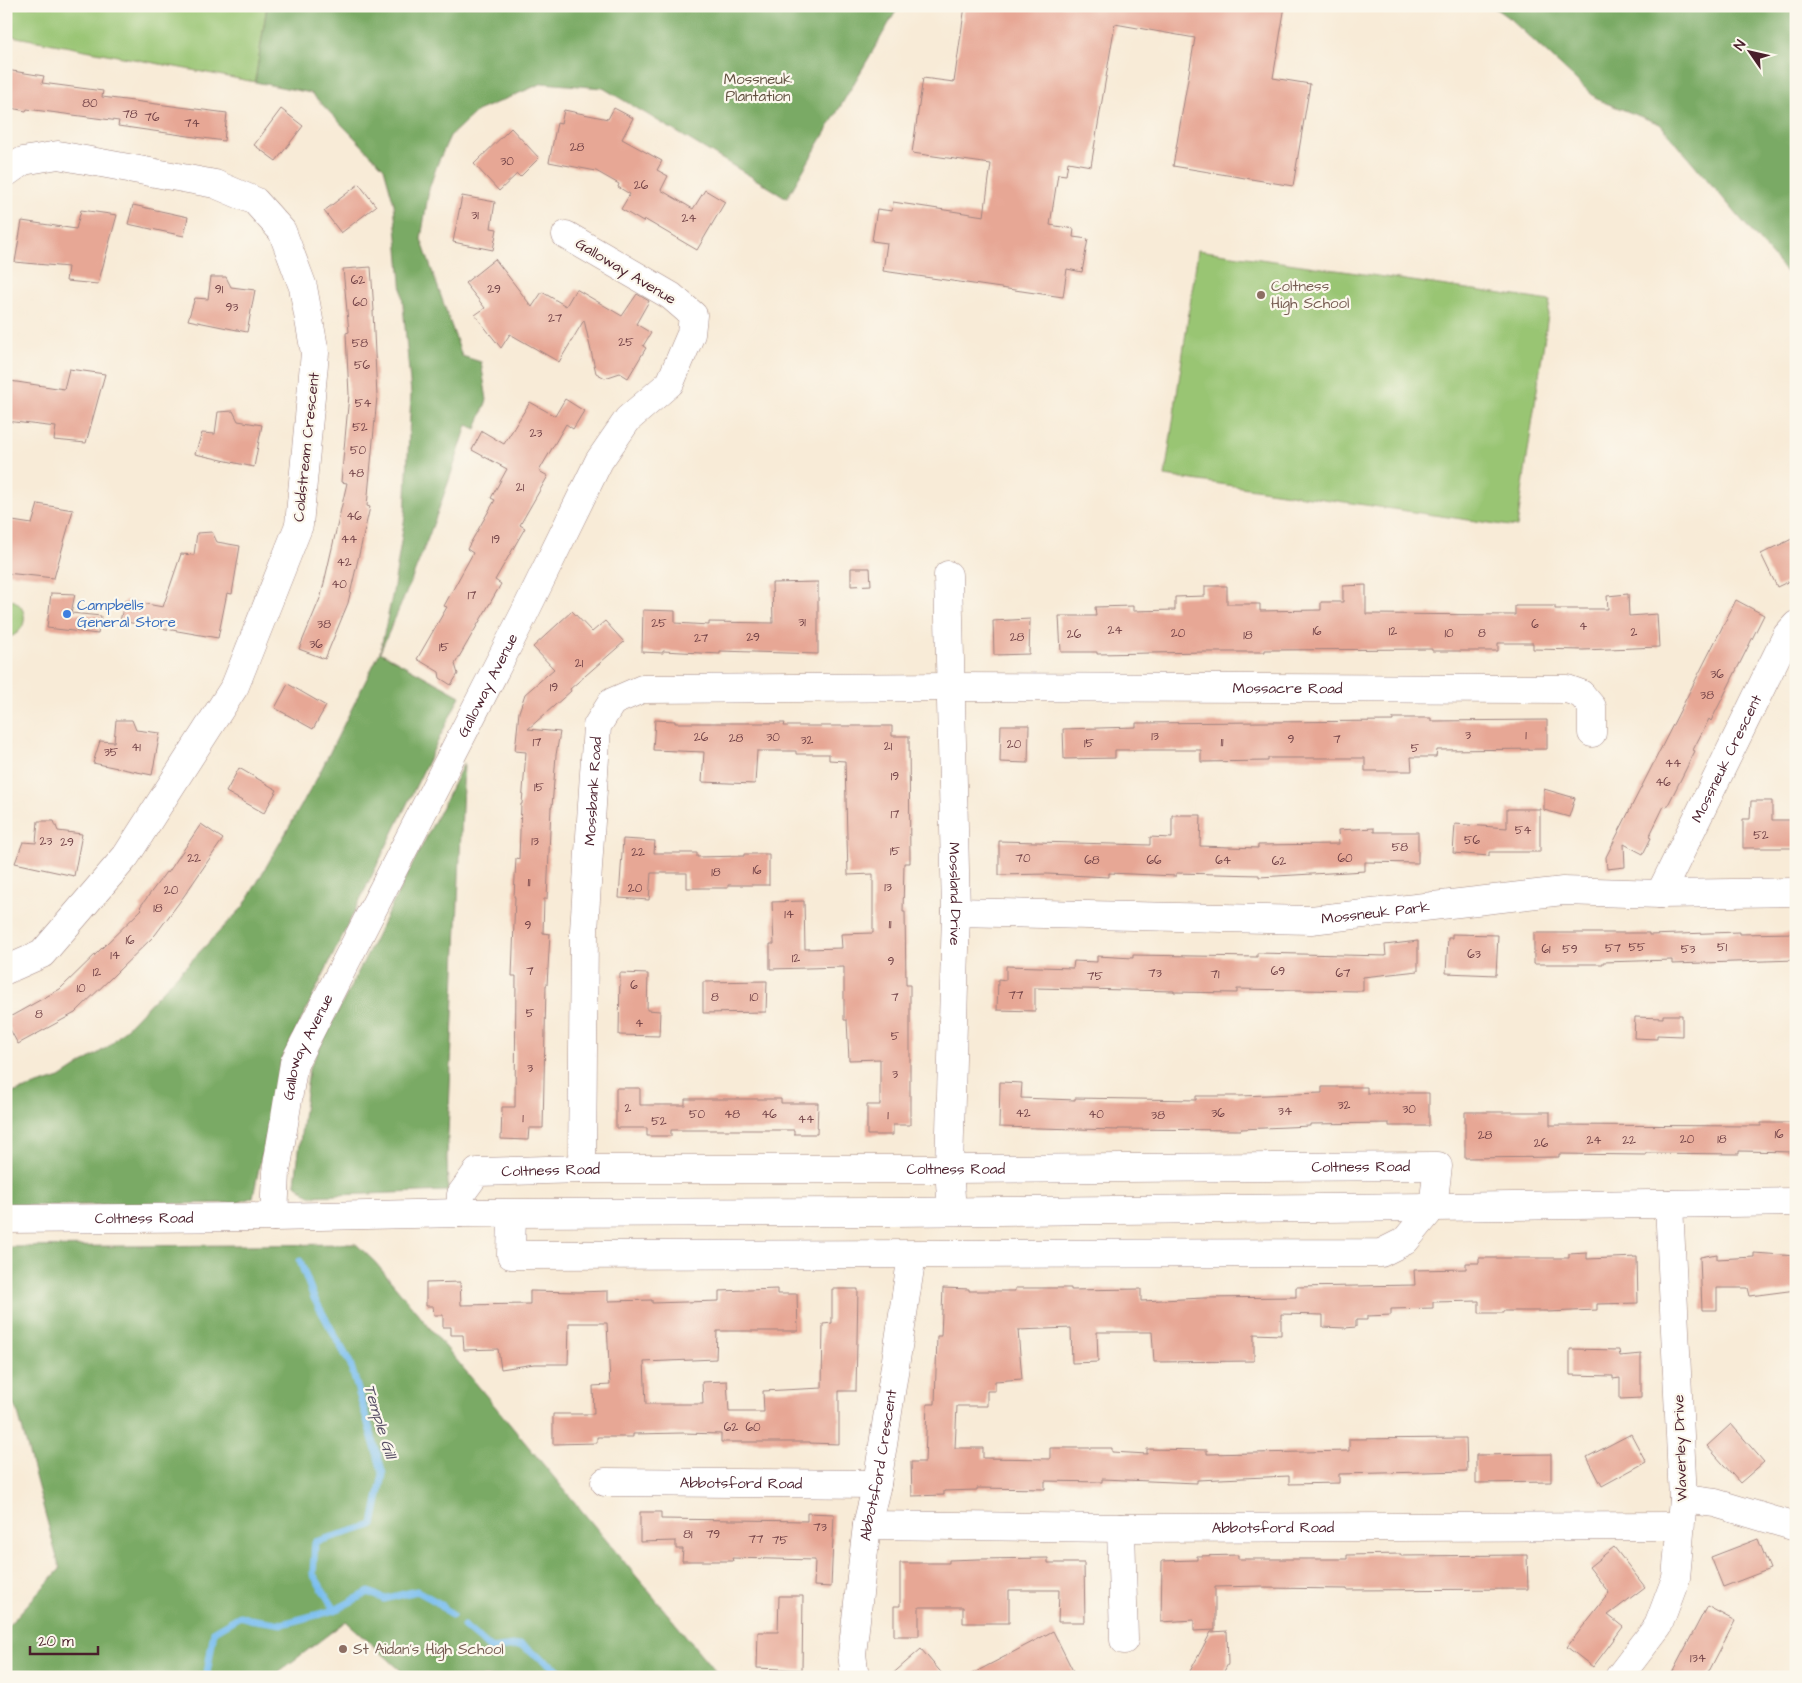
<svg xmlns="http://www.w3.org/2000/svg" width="1802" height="1683" viewBox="0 0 1802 1683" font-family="'Architects Daughter',sans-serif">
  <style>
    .green { fill: #99c573; stroke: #72724f }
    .forest { fill: #7aaa65; stroke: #626448 }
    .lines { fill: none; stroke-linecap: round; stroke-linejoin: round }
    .stream { stroke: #79bef0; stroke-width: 7 }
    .building { fill: #e7a795 }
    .minor-casing { stroke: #a18581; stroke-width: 29 }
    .tertiary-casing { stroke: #a18581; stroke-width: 29 }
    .minor { stroke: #fff; stroke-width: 28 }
    .tertiary { stroke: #fff; stroke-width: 28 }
    .education-dot { fill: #8d6e63; stroke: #fbf7ec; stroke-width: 2 }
    .shop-dot { fill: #3f7fe0; stroke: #fbf7ec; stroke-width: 2 }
    .labels { text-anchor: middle; stroke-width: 4.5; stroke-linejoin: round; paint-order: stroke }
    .number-label { font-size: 12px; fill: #714146 }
    .park-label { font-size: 15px; fill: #625141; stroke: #fbf7ec }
    .street-label { font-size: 15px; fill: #4a1f2b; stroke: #fbf7ec }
    .education-label { font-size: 15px; fill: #785e54; stroke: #fbf7ec; text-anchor: start }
    .shop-label { font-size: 15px; fill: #366cbe; stroke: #fbf7ec; text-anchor: start }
    .water-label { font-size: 16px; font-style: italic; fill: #584f66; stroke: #fbf7ec }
  </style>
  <rect width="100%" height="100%" fill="#fbf7ec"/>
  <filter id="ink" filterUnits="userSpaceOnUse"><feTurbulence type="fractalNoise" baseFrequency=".02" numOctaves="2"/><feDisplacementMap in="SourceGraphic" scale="10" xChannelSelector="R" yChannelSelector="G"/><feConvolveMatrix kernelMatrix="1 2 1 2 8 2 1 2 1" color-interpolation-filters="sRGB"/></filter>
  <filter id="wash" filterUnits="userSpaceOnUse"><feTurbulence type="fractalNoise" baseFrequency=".0096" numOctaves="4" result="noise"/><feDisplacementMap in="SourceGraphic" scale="20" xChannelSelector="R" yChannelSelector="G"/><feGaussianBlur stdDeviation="1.12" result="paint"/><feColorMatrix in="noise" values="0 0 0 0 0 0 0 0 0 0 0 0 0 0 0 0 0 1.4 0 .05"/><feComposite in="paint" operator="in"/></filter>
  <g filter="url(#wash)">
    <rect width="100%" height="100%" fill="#f8ebd7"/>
    <path class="green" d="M13,6H267L255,82L6,35V15Z
      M1198,250L1550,301L1517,527L1165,476Z
      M6,598C30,602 31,633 6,638Z"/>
    <path class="forest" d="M267,6H899L787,198L603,88L543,83L477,111L450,136L437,165L429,189L421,239L462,356L481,362L487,400L476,429L467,425C443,503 414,578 380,652L460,696L281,1061L253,1197L237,1203L6,1206V1093L15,1092L60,1078L109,1046L243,907L316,780L380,652L393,592L405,516L411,394L394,204L384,168L311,93L255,82Z
      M1492,6H1796V284L1660,124L1598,100L1510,19Z
      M464,763L447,1157L448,1191L309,1196L295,1183L309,1069Z
      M356,1244L375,1262L720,1677H408L346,1621L272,1677H6V1628L60,1569L18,1413L6,1392V1247Z"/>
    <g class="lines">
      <path class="stream" d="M300,1261L314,1298L350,1363L383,1474L373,1525L315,1542L313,1574L335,1610
        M464,1626L491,1649L521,1645L569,1677
        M208,1677L207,1673L214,1631L240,1616L249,1619L282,1624L335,1610L369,1592L384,1599L417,1591L437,1602L452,1615"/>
    </g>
    <g id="blocks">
      <path class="building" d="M965,6H1285L1273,78L1310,84L1293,186L1173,166L1195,38L1115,24L1091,166L1068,162L1066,175L1058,174L1050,225L1074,229L1073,237L1088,239L1082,272L1067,269L1063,297L883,271L887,243L872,241L877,209L892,211L893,202L984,216L991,164L912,153L923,78L954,82Z
        M6,70L44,76L42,83L103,91L102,97L227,113L224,141L118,126L119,121L27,109L26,111L6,107Z
        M614,108L633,118L622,139L662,161L657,170L668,176L661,190L693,209L705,190L725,202L697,250L644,219L643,222L621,209L630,194L618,187L619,184L596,171L549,162L557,123L561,124L564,110L608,119Z
        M281,109L303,126L276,161L254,145Z
        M511,128L539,158L520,177L517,174L499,191L474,164Z
        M359,184L376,206L341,233L324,211Z
        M462,196L495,202L491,228L497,229L493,250L453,242Z
        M133,205L188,217L184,236L128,224Z
        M81,210L117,215L98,284L66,281L68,267L15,262L22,221L76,229Z
        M495,259L532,307L542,292L566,306L576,289L622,316L637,294L649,301L636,324L651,333L643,346L646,348L628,378L620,373L605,378L596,373L584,320L559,362L510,334L501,348L475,315L485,308L465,283Z
        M371,267L374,311H373L377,397L367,506L370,507L348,603L325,659L299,649L321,596L347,483L341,482L349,395L346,333L349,332L343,269Z
        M211,277H226L231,287L255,290L247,332L188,320L195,298L208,299Z
        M69,369L105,374L86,443L54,440L56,427L6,421V403L10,381L64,389Z
        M565,399L584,411L573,429L566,424L539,471L548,476L520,525L525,528L495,580L501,584L455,664L458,674L451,685L440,678L439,672L417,659L447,607L444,606L473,553L467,549L495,500L491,498L507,469L472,450L482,431L504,444L530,402L555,416Z
        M233,411L238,421L262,425L254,467L195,454L202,433L215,434L218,412Z
        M38,504L73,510L54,578L6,573V520L32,524Z
        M212,532L217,542L240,546L232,594L227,593L218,638L120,621L125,600L163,607L181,554L194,555L197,533Z
        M1796,537V578L1777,587L1761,554Z
        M851,568H870L871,585L851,586Z
        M818,582V654L720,651V654L663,651V653L642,652L643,610L675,611V623L709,625V622L773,623L772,583Z
        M1366,585V614L1515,615V606H1555V609H1608L1607,596L1628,594L1629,616L1657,614L1659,647L1583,650L1533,649V643H1498V651H1432V649L1265,650V652H1204L1097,654V652H1061L1059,616H1096L1095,607L1133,606V611L1175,610V597L1205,596V586H1227V604H1260V611L1321,610V602H1343V586Z
        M51,593L75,594L71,613L101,616L98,634L47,628Z
        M1736,600L1764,615L1711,721L1709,719L1693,750L1695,751L1667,807L1664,806L1649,837L1651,838L1643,854L1624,844L1625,867L1607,869L1606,857Z
        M572,611L592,632L605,621L624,642L570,689L571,691L528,729L560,732L556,755L552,807H551L547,899H544L543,933L550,934L547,985H546L543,1128H529L528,1140L501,1139L502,1107H515L516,976H512L515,897H514L516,858L519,859L521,804H522L526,752L515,751L519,712L525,694L554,669L533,647Z
        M1030,619L1029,654L994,655L993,621Z
        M288,684L326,706L313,729L275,708Z
        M1393,718H1431V721L1547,720V749L1437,750L1436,757H1411L1412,771H1365V758H1268V761L1201,762V750H1115V758L1064,759L1063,729L1136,727V723L1393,721Z
        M116,720H132L136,730L160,733L152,775L93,763L100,741L114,742Z
        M655,720L675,721V723H785L784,726H892V736H909L910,863H904L903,912H905L906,985H910V1125H893V1135H867V1105H880V1059L849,1060L847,1020H844V967L770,969V944H774L772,902L804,901L805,949L842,948L841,934L873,933V874L848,875L845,761L829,760V754H796V751H757L755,784L702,782L704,752L653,750Z
        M1001,725H1029L1028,763L1000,762Z
        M239,768L277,790L264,813L226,792Z
        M1544,789L1575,798L1569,817L1544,810Z
        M1751,801H1772V820H1796V848H1743V819H1750Z
        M1507,809H1540V852H1489V856L1453,853L1455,824L1507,828Z
        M1172,815H1201L1200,846L1258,848V845L1339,844L1338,830L1374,828V832H1418V863L1365,862V871L1259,877V875L1176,873V876L1109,873V877L1047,874L999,875V841L1150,845V837L1172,838Z
        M38,821H54L58,831L82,834L74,876L15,863L23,842L36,843Z
        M201,824L223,839L184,896L155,935L75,1013L18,1044L6,1022V1019L60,989L142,909L140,907L166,872L168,873Z
        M623,839L655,841L654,853H697V857L744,856V854H769V885H728V888H687V873H651L649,900L619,898Z
        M1739,932V934L1796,933V960L1672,964V960L1603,962V964H1534V933H1649V935Z
        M1452,934L1498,935L1496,975L1446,973L1448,938H1452Z
        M1418,941V971L1363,977V991L1237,989V993L1174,992V991L1035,988V1011L997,1010L998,979L1006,980V966L1073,968L1074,961L1097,962V956L1133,958V955L1257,957V953L1386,956L1385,945Z
        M620,973L648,974L647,1010L660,1011L659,1036L619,1035Z
        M767,981L766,1012L703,1013V982Z
        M1663,1015H1682V1036L1657,1035V1039L1634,1038L1635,1017L1663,1018Z
        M1000,1082L1022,1083L1021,1098L1075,1100V1098L1196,1100V1096H1241L1322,1093V1087H1367V1093H1429V1126H1389V1123L1310,1124V1126L1241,1129V1130L1118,1129V1130L999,1127Z
        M616,1088H640V1105H685V1099H781V1103H818L817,1134H794V1130H671V1136H647V1128H616Z
        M1465,1112H1550V1125L1761,1126V1123H1796V1152L1739,1151V1154L1646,1153V1155L1559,1154V1157L1465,1158Z
        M1587,1253V1259L1637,1257L1638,1303L1597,1304V1310L1547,1312V1311H1503V1313H1479V1301L1433,1302V1308L1391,1309V1315L1367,1316V1320H1356V1327L1345,1328L1323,1327V1315L1281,1314V1335L1254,1334V1361L1154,1362L1152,1332H1097L1098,1362L1072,1363L1071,1328L1018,1330L1022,1379L995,1381V1391H987V1406H957L955,1448H983V1458L1050,1459V1448H1112V1452L1147,1454V1449L1207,1450V1454L1349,1451V1439L1466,1438L1467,1471L1339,1474V1483L1289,1484V1476L1197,1480V1483L1102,1479V1482L1045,1481V1489L977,1488V1490L944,1491V1495L912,1496L911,1462H925L927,1404H935L937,1336H941L943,1288L969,1289V1291H1015V1288H1071V1290L1141,1289V1301L1204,1298L1296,1297V1287L1415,1285L1414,1270L1466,1269V1263H1479V1258H1569V1254Z
        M1754,1253L1796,1256V1290L1750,1296L1748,1288H1717V1310H1702L1700,1257L1717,1254V1259L1754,1257Z
        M460,1282L461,1305L530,1304V1291L578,1292L608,1291V1301L652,1300V1303L719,1301V1291L777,1289V1294H797L798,1331H717L716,1359L644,1362L646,1404H703L702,1382L727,1381L729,1412H764L763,1391L822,1388L823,1324L832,1323V1289H858L856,1391H839V1444L810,1443V1442H721V1434L683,1433L633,1434V1437H597V1443L553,1444V1414H594L593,1386L610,1385L607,1323H569L568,1364H534L501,1369L498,1349L464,1350L463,1335H451V1327H443V1315H434L433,1306H426V1283Z
        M1570,1349L1619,1350L1620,1356L1641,1354V1398L1620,1399V1378L1613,1379V1376L1570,1375Z
        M1731,1424L1764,1462L1740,1483L1707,1446Z
        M1631,1434L1646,1462L1602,1486L1587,1457Z
        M1551,1454V1482L1476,1483V1455Z
        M640,1512H661V1519L807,1521V1513L834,1514L831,1587L814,1586L815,1560L732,1558L733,1561H682L683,1549H676V1541L640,1542Z
        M1758,1539L1770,1569L1723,1587L1711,1557Z
        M1614,1547L1645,1587L1608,1615L1623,1627L1593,1667L1567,1647L1609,1593L1589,1567Z
        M1401,1554V1556L1527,1555L1528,1589L1347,1590V1589L1263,1588V1586L1215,1587V1630L1194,1631V1620L1161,1622L1162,1561L1197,1560V1556L1238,1555V1559H1347V1555Z
        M1048,1558V1563H1084L1085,1622H1058L1059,1590H1009V1623H963V1607H919V1636H894V1606H900V1563H949V1560L979,1559Z
        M779,1596H803L802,1670L757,1668L758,1632H778Z
        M1707,1606L1735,1621L1706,1677H1670Z
        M1053,1631L1076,1677H966L1006,1656Z
        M1227,1631L1228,1664L1221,1677H1187L1211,1632Z
        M921,1649L945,1677H889Z"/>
    </g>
  </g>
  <g filter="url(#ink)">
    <use href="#blocks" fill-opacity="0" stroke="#a18581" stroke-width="1"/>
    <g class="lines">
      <g class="minor-casing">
        <g id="minor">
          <path d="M6,173L23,161L58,155L215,184L255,201L282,231L303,287L315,353L299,525L235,686L126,856L42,954L6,970"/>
          <path id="s1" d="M948,575L956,912L949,1169L952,1211"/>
          <path id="s2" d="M1660,894L1787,635L1796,625"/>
          <path id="s3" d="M956,912L1311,920L1563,891L1660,894L1796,892"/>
          <path id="s4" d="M582,1169L584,931L597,726L612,702L642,689L951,687L1567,689L1581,694L1592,707V733"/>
          <path id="s5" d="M460,1213L461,1194L477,1172L582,1169H949L1438,1166L1433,1207L1405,1241L1381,1253L511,1255L512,1214"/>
          <path id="s6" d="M274,1217L276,1172L294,1063L524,614L599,461L628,419L670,383L691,334L693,315L671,296L566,235"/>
          <path id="s7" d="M605,1482L877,1484"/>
          <path d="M1683,1499L1715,1503L1796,1527"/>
          <path id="s8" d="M867,1525L1121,1528L1680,1526"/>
          <path d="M1121,1528L1124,1640"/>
          <path id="s9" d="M855,1677L852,1654L867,1525L877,1484L912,1255"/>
          <path d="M1619,1677L1658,1626L1676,1578L1683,1499L1669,1204"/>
        </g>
      </g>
      <g class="tertiary-casing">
        <g id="tertiary">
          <path id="s10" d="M6,1219L274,1217L460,1213L894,1212L1433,1207L1796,1202"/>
        </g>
      </g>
      <use href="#minor" class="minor"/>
      <use href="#tertiary" class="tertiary"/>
    </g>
  </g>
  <g class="education-dot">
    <circle cx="1261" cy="295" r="5"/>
    <circle cx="343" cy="1649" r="5"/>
  </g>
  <circle class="shop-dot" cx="67" cy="614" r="5"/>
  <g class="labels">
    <g class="number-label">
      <text x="90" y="107">80</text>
      <text x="130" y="118">78</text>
      <text x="152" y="121">76</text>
      <text x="192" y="127">74</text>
      <text x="577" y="151">28</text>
      <text x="507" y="165">30</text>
      <text x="641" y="189">26</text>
      <text x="475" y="219">31</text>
      <text x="689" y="222">24</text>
      <text x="358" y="284">62</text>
      <text x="219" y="293">91</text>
      <text x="494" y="293">29</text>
      <text x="360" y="306">60</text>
      <text x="232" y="311">93</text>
      <text x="555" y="322">27</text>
      <text x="626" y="346">25</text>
      <text x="360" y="347">58</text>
      <text x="362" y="369">56</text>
      <text x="363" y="407">54</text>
      <text x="360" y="431">52</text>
      <text x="536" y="437">23</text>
      <text x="358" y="454">50</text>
      <text x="356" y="477">48</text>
      <text x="520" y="491">21</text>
      <text x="354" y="520">46</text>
      <text x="349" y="543">44</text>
      <text x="496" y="543">19</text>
      <text x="344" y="566">42</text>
      <text x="339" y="588">40</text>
      <text x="472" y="599">17</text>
      <text x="802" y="626">31</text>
      <text x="659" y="627">25</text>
      <text x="324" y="628">38</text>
      <text x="1535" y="628">6</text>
      <text x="1583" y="630">4</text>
      <text x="1115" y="634">24</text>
      <text x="1317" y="635">16</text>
      <text x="1393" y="635">12</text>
      <text x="1634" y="636">2</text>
      <text x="1178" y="637">20</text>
      <text x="1449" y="637">10</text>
      <text x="1482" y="637">8</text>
      <text x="1074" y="638">26</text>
      <text x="1248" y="639">18</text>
      <text x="753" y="641">29</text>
      <text x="1017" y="641">28</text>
      <text x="701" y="642">27</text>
      <text x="316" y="648">36</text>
      <text x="444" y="651">15</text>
      <text x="579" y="667">21</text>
      <text x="1717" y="678">36</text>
      <text x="554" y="691">19</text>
      <text x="1707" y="699">38</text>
      <text x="1468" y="739">3</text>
      <text x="1526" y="739">1</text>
      <text x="1155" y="740">13</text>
      <text x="701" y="741">26</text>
      <text x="773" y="741">30</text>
      <text x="736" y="742">28</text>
      <text x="1291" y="743">9</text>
      <text x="1337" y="743">7</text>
      <text x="807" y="744">32</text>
      <text x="537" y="746">17</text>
      <text x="1222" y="746">11</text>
      <text x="1089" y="747">15</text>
      <text x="1014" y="748">20</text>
      <text x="888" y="750">21</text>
      <text x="136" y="751">41</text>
      <text x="1415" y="752">5</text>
      <text x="111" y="756">35</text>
      <text x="1673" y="767">44</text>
      <text x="895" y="780">19</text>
      <text x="1663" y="786">46</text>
      <text x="539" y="791">15</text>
      <text x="895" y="818">17</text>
      <text x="1523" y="834">54</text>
      <text x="1761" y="839">52</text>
      <text x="1472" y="844">56</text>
      <text x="46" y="845">23</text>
      <text x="535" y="845">13</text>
      <text x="67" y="846">29</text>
      <text x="1400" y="851">58</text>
      <text x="895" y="855">15</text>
      <text x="638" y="856">22</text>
      <text x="194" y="862">22</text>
      <text x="1023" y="862">70</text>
      <text x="1345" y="862">60</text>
      <text x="1092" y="864">68</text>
      <text x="1154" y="864">66</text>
      <text x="1223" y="864">64</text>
      <text x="1279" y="865">62</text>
      <text x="757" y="874">16</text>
      <text x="716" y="876">18</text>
      <text x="529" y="886">11</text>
      <text x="888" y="891">13</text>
      <text x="635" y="892">20</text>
      <text x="171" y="894">20</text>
      <text x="158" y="912">18</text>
      <text x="789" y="918">14</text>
      <text x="890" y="928">11</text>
      <text x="528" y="929">9</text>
      <text x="130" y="944">16</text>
      <text x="1637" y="951">55</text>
      <text x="1722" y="951">51</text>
      <text x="1613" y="952">57</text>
      <text x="1546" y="953">61</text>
      <text x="1570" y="953">59</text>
      <text x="1688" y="953">53</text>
      <text x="1474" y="958">63</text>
      <text x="115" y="959">14</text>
      <text x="796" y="962">12</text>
      <text x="891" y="965">9</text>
      <text x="530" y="975">7</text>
      <text x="1278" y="975">69</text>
      <text x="97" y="976">12</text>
      <text x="1155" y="977">73</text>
      <text x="1343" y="977">67</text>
      <text x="1215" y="978">71</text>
      <text x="1095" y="980">75</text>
      <text x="634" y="989">6</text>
      <text x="81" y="992">10</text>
      <text x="1016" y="999">77</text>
      <text x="715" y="1001">8</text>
      <text x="754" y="1001">10</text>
      <text x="895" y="1001">7</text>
      <text x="530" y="1017">5</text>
      <text x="39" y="1018">8</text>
      <text x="639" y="1027">4</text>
      <text x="895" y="1040">5</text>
      <text x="530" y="1072">3</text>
      <text x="895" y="1078">3</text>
      <text x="1344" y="1109">32</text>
      <text x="628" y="1112">2</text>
      <text x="1409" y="1113">30</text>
      <text x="1285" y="1115">34</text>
      <text x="1023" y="1117">42</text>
      <text x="1218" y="1117">36</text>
      <text x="697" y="1118">50</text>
      <text x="732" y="1118">48</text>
      <text x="769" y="1118">46</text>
      <text x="1096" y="1118">40</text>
      <text x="888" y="1119">1</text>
      <text x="1158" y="1119">38</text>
      <text x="523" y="1122">1</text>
      <text x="806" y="1123">44</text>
      <text x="659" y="1125">52</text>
      <text x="1779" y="1138">16</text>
      <text x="1485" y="1139">28</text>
      <text x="1687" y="1143">20</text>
      <text x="1722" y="1143">18</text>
      <text x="1594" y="1144">24</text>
      <text x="1629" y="1144">22</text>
      <text x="1541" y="1147">26</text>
      <text x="731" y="1431">62</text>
      <text x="753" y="1431">60</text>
      <text x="820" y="1531">73</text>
      <text x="688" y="1538">81</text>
      <text x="713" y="1538">79</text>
      <text x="756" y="1543">77</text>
      <text x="780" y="1544">75</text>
      <text x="1698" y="1662">134</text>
    </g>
    <g class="park-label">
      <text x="758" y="84">Mossneuk<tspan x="758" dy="17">Plantation</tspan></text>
    </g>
    <g class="street-label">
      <text transform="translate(626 271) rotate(31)" y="5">Galloway Avenue</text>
      <text transform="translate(306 447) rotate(-84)" y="5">Coldstream Crescent</text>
      <text dy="5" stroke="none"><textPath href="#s6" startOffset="580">Galloway Avenue</textPath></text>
      <text dy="5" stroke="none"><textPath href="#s4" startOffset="1150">Mossacre Road</textPath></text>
      <text dy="5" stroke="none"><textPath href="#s2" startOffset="151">Mossneuk Crescent</textPath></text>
      <text dy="5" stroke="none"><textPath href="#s4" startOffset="378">Mossbank Road</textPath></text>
      <text dy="5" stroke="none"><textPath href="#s1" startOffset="319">Mossland Drive</textPath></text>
      <text dy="5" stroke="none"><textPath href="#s3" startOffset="420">Mossneuk Park</textPath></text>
      <text dy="5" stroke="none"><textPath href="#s6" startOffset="175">Galloway Avenue</textPath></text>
      <text dy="5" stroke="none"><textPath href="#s5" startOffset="930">Coltness Road</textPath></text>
      <text dy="5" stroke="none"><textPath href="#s5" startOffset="525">Coltness Road</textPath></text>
      <text dy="5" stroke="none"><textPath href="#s5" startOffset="120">Coltness Road</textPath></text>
      <text dy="5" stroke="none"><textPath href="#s10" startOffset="138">Coltness Road</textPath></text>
      <text transform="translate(1680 1448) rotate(-92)" y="5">Waverley Drive</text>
      <text dy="5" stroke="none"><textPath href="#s9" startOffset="214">Abbotsford Crescent</textPath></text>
      <text dy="5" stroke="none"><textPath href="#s7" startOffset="136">Abbotsford Road</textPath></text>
      <text dy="5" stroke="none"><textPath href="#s8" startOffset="406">Abbotsford Road</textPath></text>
    </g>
    <g class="education-label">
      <text x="1271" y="291">Coltness<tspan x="1271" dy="17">High School</tspan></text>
      <text x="353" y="1654">St Aidan's High School</text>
    </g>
    <g class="shop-label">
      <text x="77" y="610">Campbells<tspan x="77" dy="17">General Store</tspan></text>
    </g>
    <g class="water-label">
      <text transform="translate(381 1421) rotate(73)" y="6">Temple Gill</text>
    </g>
  </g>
  <rect width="1802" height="1683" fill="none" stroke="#fbf7ec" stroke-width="25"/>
  <g transform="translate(1750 52) rotate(304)" stroke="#fbf7ec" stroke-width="4" paint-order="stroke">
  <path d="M0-4L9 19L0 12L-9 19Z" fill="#4a1f2b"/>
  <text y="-8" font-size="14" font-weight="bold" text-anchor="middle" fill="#4a1f2b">N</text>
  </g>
  <path d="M30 1646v8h68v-8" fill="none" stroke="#4a1f2b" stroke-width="2.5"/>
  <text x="38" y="1646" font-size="15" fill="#4a1f2b" stroke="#fbf7ec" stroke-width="4" paint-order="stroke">20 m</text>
</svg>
